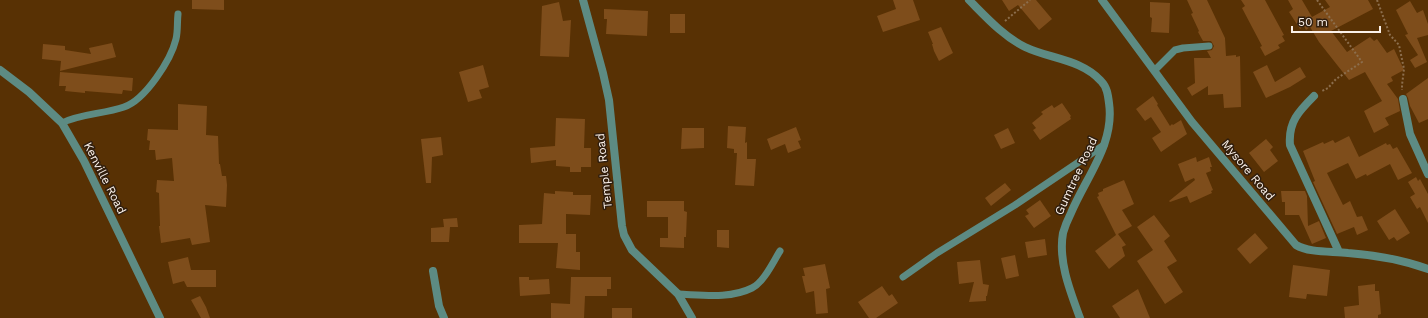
<svg xmlns="http://www.w3.org/2000/svg" width="1428" height="318" viewBox="0 0 1428 318" font-family="'Work Sans',sans-serif">
  <style>
    .building { fill: #7e4d1b }
    .lines { fill: none; stroke-linecap: round; stroke-linejoin: round }
    .path { stroke: #8c6e4d; stroke-width: 2; stroke-dasharray: 2 2; stroke-linecap: butt }
    .service { stroke: #5d8b83; stroke-width: 7 }
    .minor { stroke: #5d8b83; stroke-width: 8 }
    .labels { text-anchor: middle; stroke-width: 3; stroke-linejoin: round; paint-order: stroke }
    .street-label { font-size: 12px; fill: #fbf1e9; stroke: #301e0e }
  </style>
  <rect width="100%" height="100%" fill="#583104"/>
  <path class="building" d="M192,0H224V10L192,9Z
    M893,0H913L920,20L883,32L877,16L896,9Z
    M1002,0H1036L1052,19L1039,30L1018,5L1009,11Z
    M1187,0H1207L1225,38L1226,56L1236,55V57L1240,56L1241,107L1224,108L1223,94L1208,95V86L1192,96L1187,88L1195,83L1194,58H1211L1207,51L1212,50L1214,46L1211,41H1203L1198,32L1199,31L1191,14L1193,13Z
    M1241,0H1265L1284,35L1282,36L1285,41L1278,45L1280,48L1265,56L1260,47L1262,46L1242,8L1245,6Z
    M1288,0H1302L1312,17L1330,7L1325,0H1368L1373,9L1331,31L1347,52L1370,37L1374,41L1377,39L1387,53L1394,49L1404,70L1391,77L1393,81L1387,84L1398,99L1400,111L1385,118L1389,125L1374,133L1364,111L1382,101L1365,72L1349,80L1319,42L1310,27L1306,30L1304,26L1300,29L1289,12L1293,9Z
    M1410,1L1417,13L1423,10L1428,24V35L1417,38L1427,62L1415,68L1410,60L1418,55L1405,35L1408,34L1396,10Z
    M559,2L563,21L571,20L569,57L540,56L542,6Z
    M1150,2L1170,3L1169,33L1151,32L1152,18L1150,17Z
    M604,9L648,11L647,36L606,34L607,19H604Z
    M670,14H685V33H670Z
    M941,27L953,53L939,61L934,51L932,44H933L928,32Z
    M112,43L116,57L60,71L61,61L42,59L43,44L65,46V50L91,54L89,48Z
    M483,65L489,87L479,90L482,98L468,102L459,72Z
    M1267,65L1275,82L1300,67L1306,77L1290,87L1266,98L1253,72Z
    M60,72L133,78L132,91L123,90L122,94L85,91V93L65,91L66,86H59Z
    M1428,78V119L1419,123L1410,106L1408,98L1406,94Z
    M1153,96L1158,104L1157,105L1170,126L1172,124L1173,125L1181,120L1187,134L1161,152L1152,138L1161,132L1151,117L1145,121L1136,109Z
    M1062,103L1071,116L1070,117L1071,119L1040,140L1033,130L1036,128L1032,123L1043,114L1041,112L1052,105L1054,108Z
    M178,104L207,106L206,135L218,136L219,164H220L222,176H226L227,185L226,207L205,205L210,242L192,245L190,238L161,243L159,226H160L159,193L156,192L157,180L174,181L172,158L156,160L155,150H149L150,141L147,140L148,129L178,130Z
    M556,118L585,119L584,148H591V167H581V172H570V167L556,166V160L531,163L530,148L555,146Z
    M728,126L746,127L745,143L747,142V159H756L754,186L735,185L737,153H734V149L727,148Z
    M796,127L801,140L798,141L801,148L788,153L785,144L771,150L767,139Z
    M682,128H704V148L681,149Z
    M1008,128L1015,143L1001,149L994,135Z
    M1349,136L1359,157L1386,143L1387,145L1390,144L1393,149L1397,147L1412,173L1398,180L1390,164L1367,176L1366,174L1356,179L1348,163L1327,173L1343,205L1350,201L1357,217L1362,216L1368,230L1357,235L1354,227L1337,234L1313,182L1315,181L1303,151L1323,142L1324,144L1333,140L1335,143Z
    M441,137L443,155L432,157L431,183H426L421,139Z
    M1266,139L1273,147L1270,150L1278,161L1264,172L1249,153Z
    M1196,157L1197,162L1209,157L1212,167H1210L1211,171L1206,173L1213,190L1211,191L1212,193L1190,203L1187,196L1170,202L1169,201L1195,180L1194,178L1185,182L1178,164Z
    M1416,177L1418,181L1420,179L1428,194V223L1420,207L1417,209L1410,197L1415,194L1408,182Z
    M1124,180L1134,204L1122,210L1132,226L1118,234L1126,245L1122,247L1125,256L1109,269L1095,251L1116,235L1097,197L1099,196L1098,193L1103,191V189Z
    M1005,183L1011,190L991,206L985,198Z
    M555,191L573,192V195H591L590,215L566,214V234H576V252H580V270L556,268L558,243H519V225L542,224L544,193L555,194Z
    M1281,191H1305L1307,196L1308,226L1319,221L1326,238L1312,244L1299,215H1285V202H1282Z
    M1040,200L1051,216L1034,228L1025,216L1029,214L1026,210Z
    M647,201H684V211L687,212L686,237H684V248L660,247V238H668V217H647Z
    M1395,209L1410,233L1397,241L1394,237L1389,240L1377,221Z
    M1154,215L1170,236L1164,241L1177,261L1167,267L1183,292L1165,304L1137,261L1153,250L1137,227Z
    M457,218L458,227H450L449,242H431V228L444,227L443,219Z
    M717,230H729V248L717,247Z
    M1255,233L1268,248L1250,264L1237,249Z
    M1045,239L1047,255L1028,258L1025,242Z
    M1015,255L1019,276L1006,279L1001,258Z
    M188,257L191,270H216V287H187L184,281L173,284L168,262Z
    M980,260L983,284L989,285L987,296H986V301L969,302L974,282L959,284L957,262Z
    M825,264L830,288L826,289L828,313L816,314L814,291L806,293L802,276H805L803,268Z
    M1293,265L1330,270L1327,296L1307,294L1306,299L1289,297Z
    M519,277H529V280L549,279L550,294L520,296Z
    M571,277H611V289H607V296H585L584,318H551V303L570,304Z
    M1375,284V291H1379L1381,314L1378,315V318H1345L1344,307L1359,305L1358,286Z
    M882,286L889,296L892,294L898,303L876,318H869L858,302Z
    M1138,289L1150,318H1120L1112,306Z
    M200,296L206,307L210,318H201L191,300Z
    M612,308H632V318H612Z"/>
  <g class="lines">
    <path class="path" d="M1317,0L1362,62L1336,79L1328,88L1322,91
      M1377,0L1390,35L1399,45L1404,69L1402,85V90
      M1005,21L1030,0"/>
    <path class="service" d="M1155,70L1175,50L1183,48L1209,46
      M62,123C79,114 104,114 124,107C145,100 171,60 176,39C178,31 177,22 178,14
      M903,277L937,253L1015,205L1104,145
      M678,294C703,295 730,299 752,288C764,282 773,262 780,251"/>
    <path class="minor" d="M583,0L603,73L609,100L622,226L624,235L632,250L678,294L692,318
      M969,0C986,17 1003,36 1025,47C1050,59 1081,59 1101,81C1107,87 1108,95 1109,103C1115,144 1086,177 1071,213C1068,219 1065,226 1063,233C1058,261 1070,291 1080,318
      M1102,0L1192,122L1296,245C1309,253 1333,251 1348,253C1375,255 1403,260 1428,269
      M0,70L29,92L62,123L84,161L160,318
      M1314,96C1299,111 1288,122 1290,145L1339,252
      M1403,99L1410,134L1428,174
      M433,271L439,306L444,318"/>
  </g>
  <g class="labels">
    <g class="street-label">
      <text transform="translate(1248 170) rotate(50)" y="4">Mysore Road</text>
      <text transform="translate(604 171) rotate(-96)" y="4">Temple Road</text>
      <text transform="translate(1076 176) rotate(-65)" y="4">Gumtree Road</text>
      <text transform="translate(105 178) rotate(63)" y="4">Kenville Road</text>
    </g>
  </g>
  <path d="M1292 26v6h88v-6" fill="none" stroke="#fbf1e9" stroke-width="2"/>
  <text x="1298" y="26" font-size="12" fill="#fbf1e9" stroke="#301e0e" stroke-width="3" paint-order="stroke">50 m</text>
</svg>
